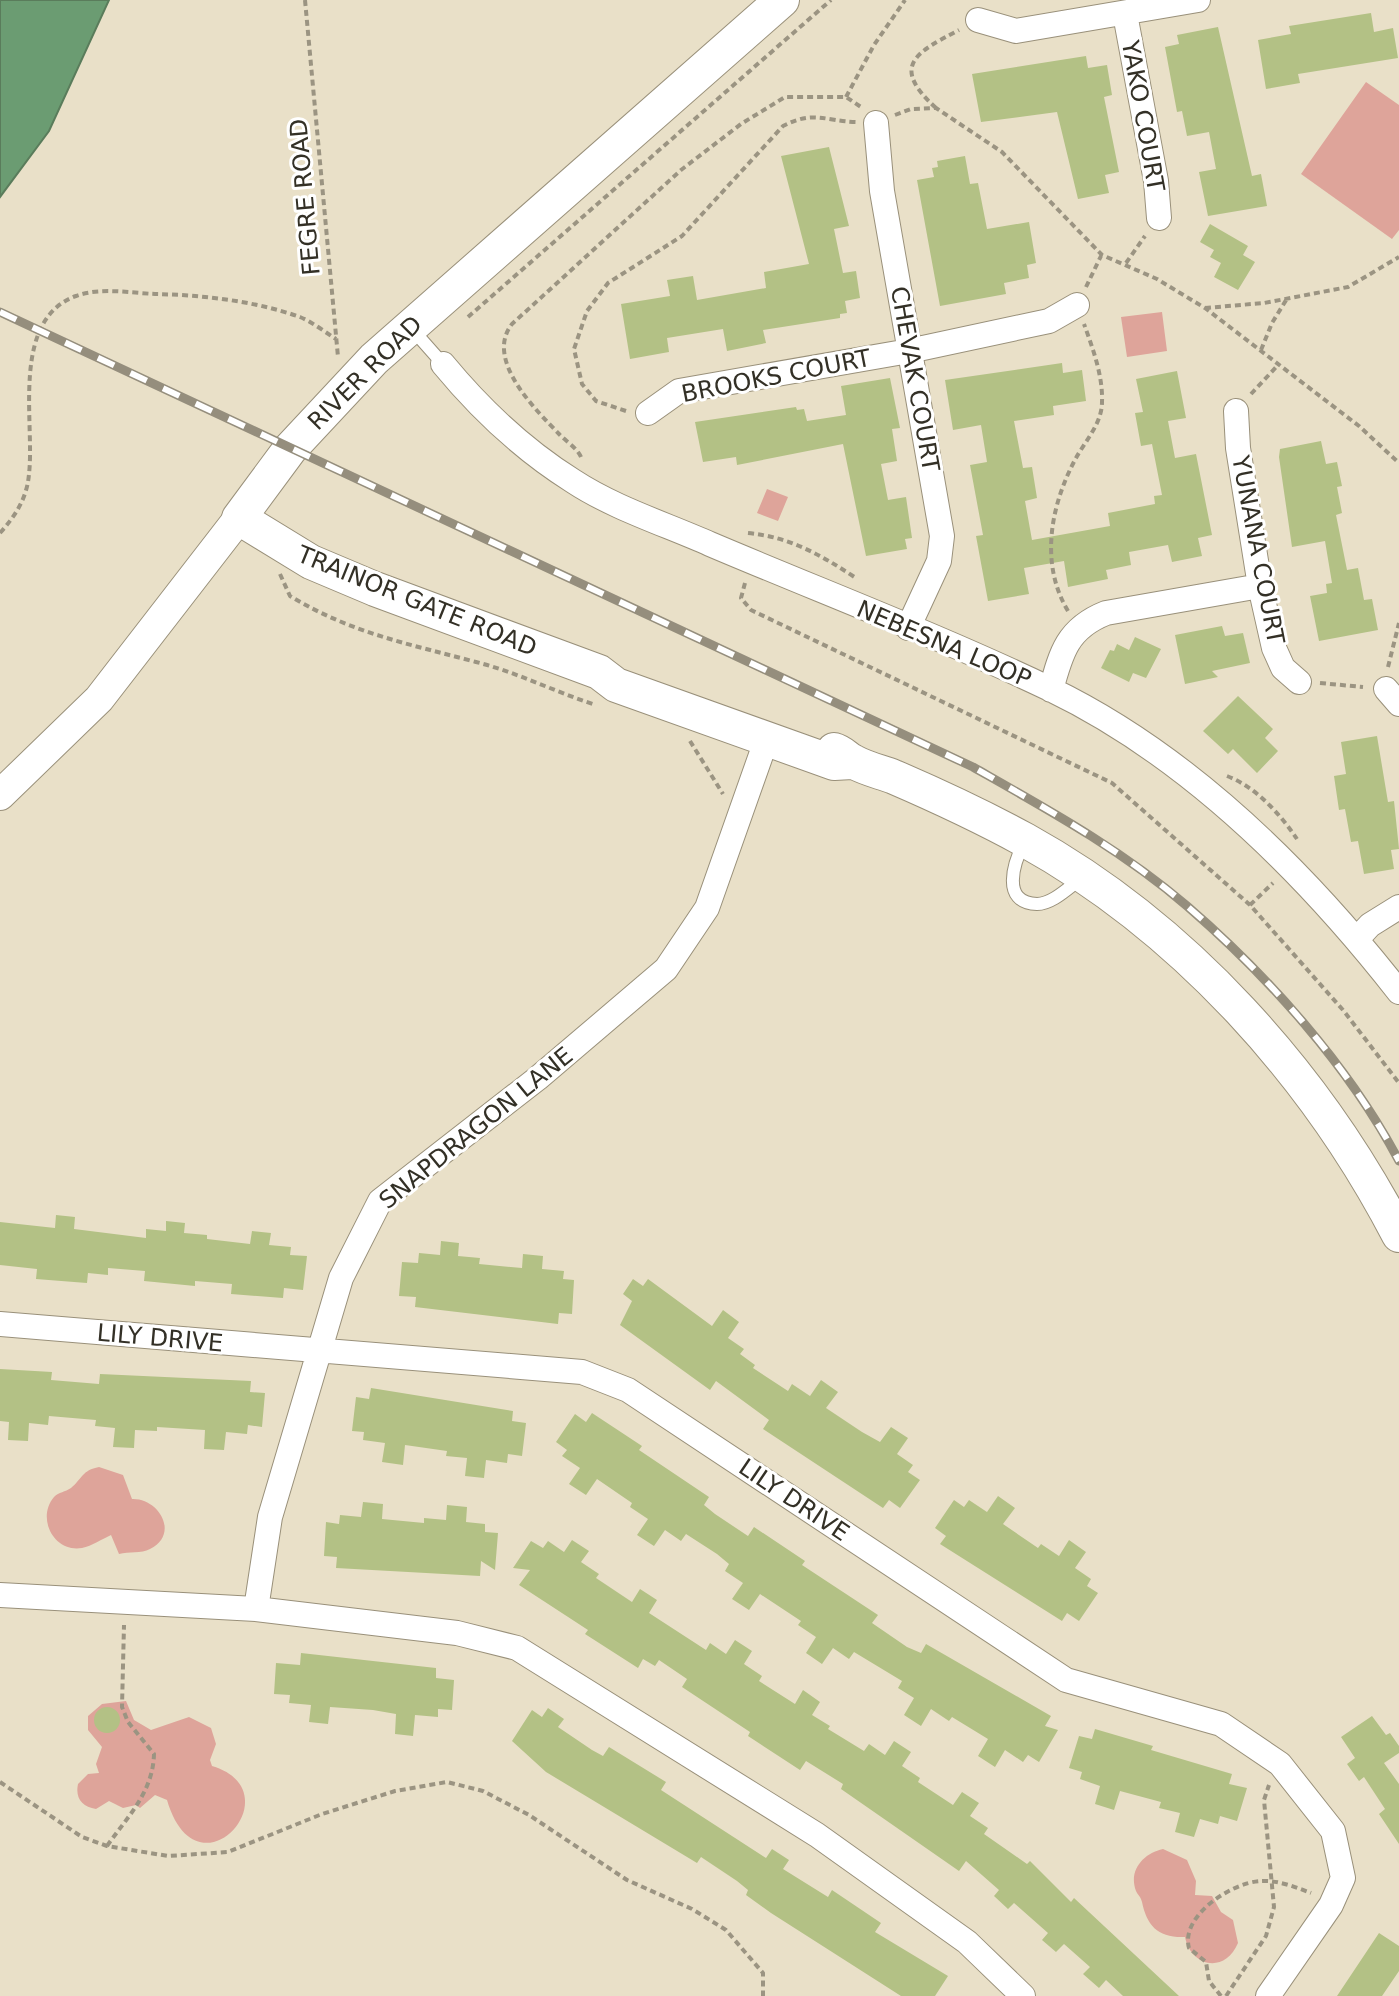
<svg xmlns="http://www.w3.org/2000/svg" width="1399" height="1996" viewBox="0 0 1399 1996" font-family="'DejaVu Sans',sans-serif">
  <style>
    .green { fill: #dea49a }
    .water { fill: #6b9c72; stroke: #5a7c5b; stroke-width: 2 }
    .building { fill: #b3c185 }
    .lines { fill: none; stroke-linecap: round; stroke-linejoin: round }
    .service-casing { stroke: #99907a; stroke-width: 14 }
    .minor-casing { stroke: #99907a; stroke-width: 26 }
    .tertiary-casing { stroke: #99907a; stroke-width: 32 }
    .secondary-casing { stroke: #99907a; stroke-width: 36 }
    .path { stroke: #9b9482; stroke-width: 4; stroke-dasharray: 6 4; stroke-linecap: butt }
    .service { stroke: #fff; stroke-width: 12 }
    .minor { stroke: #fff; stroke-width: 24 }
    .tertiary { stroke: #fff; stroke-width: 30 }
    .secondary { stroke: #fff; stroke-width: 34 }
    .rail-casing { stroke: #958e7d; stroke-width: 9 }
    .rail { stroke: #fff; stroke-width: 6; stroke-dasharray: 18; stroke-linecap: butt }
    .labels { text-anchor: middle; stroke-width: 6; stroke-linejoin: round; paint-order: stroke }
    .street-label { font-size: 24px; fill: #333026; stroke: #fff }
  </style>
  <rect width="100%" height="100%" fill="#e9e0c8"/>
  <path class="green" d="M1366,82L1399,105V230L1392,239L1301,174Z
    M1162,312L1167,351L1127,357L1121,317Z
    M767,489L788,497L778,521L757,513Z
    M99,1467L123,1475L132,1499C159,1498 180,1534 150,1549C141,1554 129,1551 119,1554L111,1535C102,1539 92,1546 82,1548C54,1553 36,1518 54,1497C59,1492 65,1492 71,1488C82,1479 82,1470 99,1467Z
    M126,1701L134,1720L151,1730L189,1717L211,1728L216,1744L210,1760L212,1766C296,1791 197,1903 167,1800L155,1795L140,1808L136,1805L123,1808L109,1801L96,1809C82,1807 75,1798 78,1784L88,1774L99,1773L96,1764L102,1747L88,1730V1716L102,1704Z
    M1163,1849L1187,1860L1196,1881L1195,1895L1212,1896L1221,1912L1233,1920L1238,1943C1225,1974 1191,1967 1185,1937C1158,1938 1147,1926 1142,1902C1140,1895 1139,1897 1136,1891C1128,1870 1144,1853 1163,1849Z"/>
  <path class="water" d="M0,0H109L49,131L0,197Z"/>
  <path class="building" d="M1371,13L1374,32L1393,28L1398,58L1298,74L1300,83L1266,89L1258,40L1291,34L1289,26Z
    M1218,27L1252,176L1261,174L1267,206L1208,216L1199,172L1216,169L1209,132L1187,136L1182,111L1177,112L1165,47L1179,44L1177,35Z
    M1086,56L1088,68L1107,65L1112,95L1104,97L1119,172L1105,175L1109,193L1078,199L1057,112L981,122L972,74Z
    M829,147L849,226L834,229L843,273L856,271L860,298L845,301L847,313L840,314V318L763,330L766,343L727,351L723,329L667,338L669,352L630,359L621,304L670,296L667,280L693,276L697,300L766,288L764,272L809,264L781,156Z
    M965,156L970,184L978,183L987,229L1029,222L1036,263L1027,265L1029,278L1004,283L1006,294L940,306L917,180L934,177L932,168L938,167L937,161Z
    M1210,224L1248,246L1243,255L1255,262L1238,290L1214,277L1221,263L1210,257L1214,250L1200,242Z
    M1062,363L1063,373L1082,370L1086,401L1053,406L1054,415L1014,421L1023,468L1032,467L1037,498L1025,501L1032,540L1110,526L1108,513L1155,504L1154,496L1162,495L1152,444L1141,446L1135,413L1143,412L1136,379L1177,371L1186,418L1168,421L1175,458L1196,454L1212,535L1198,538L1202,556L1172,562L1168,545L1129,552L1131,565L1106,570L1108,579L1068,587L1064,561L1024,568L1029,594L988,601L976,536L983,535L970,465L987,462L981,425L953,430L945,380Z
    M890,378L900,428L892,429L897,461L881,464L888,500L906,497L912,538L905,539L907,549L866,556L843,444L737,465L736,457L703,462L695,422L796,407L797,410L804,409L807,421L846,415L841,386Z
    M1321,441L1326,464L1337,462L1342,486L1337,487L1342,513L1336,515L1347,570L1358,568L1364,600L1372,599L1378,630L1319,641L1310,596L1327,593L1326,584L1332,583L1325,541L1292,547L1279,457L1280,449Z
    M1222,626L1225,636L1243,633L1250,663L1212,671L1218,677L1185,684L1175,635Z
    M1135,637L1161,649L1146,678L1133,673L1129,682L1101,668L1110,650L1114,651L1117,644L1129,650Z
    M1238,696L1273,729L1265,738L1278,751L1257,773L1233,749L1228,754L1203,731Z
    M1377,736L1388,802L1394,801L1399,849L1391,850L1394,869L1364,874L1358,841L1351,842L1345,809L1339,810L1334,776L1346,774L1341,742Z
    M56,1215L75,1217L74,1229L146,1238V1229L166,1231V1221L185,1223L184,1233L207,1235V1239L250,1244L252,1231L271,1233L269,1245L291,1247L290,1255L307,1256L303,1290L284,1288L283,1298L231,1294L232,1284L195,1281V1286L144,1281L145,1271L108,1268V1275L88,1273L87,1283L74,1282L36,1279L37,1269L0,1265V1222L55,1228Z
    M441,1241L459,1243L458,1256L480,1258L479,1264L522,1268L523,1254L543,1256L542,1269L564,1271L563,1279L574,1280L572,1314L559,1313L558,1324L415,1307L416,1297L399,1296L402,1262L418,1263L419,1253L440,1255Z
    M633,1279L643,1286L648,1279L712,1326L723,1310L739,1322L728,1338L744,1349L740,1354L755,1365L753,1368L788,1391L792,1384L810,1396L821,1380L838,1392L826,1408L862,1432L880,1442L891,1427L908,1438L897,1454L913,1465L908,1472L920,1480L900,1508L889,1500L883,1508L763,1429L769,1420L716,1381L710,1390L620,1325L632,1301L623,1294Z
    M0,1369L52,1372L51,1380L99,1384L100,1374L251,1381L250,1392L265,1393L262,1427L248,1425L247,1434L226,1432L224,1450L204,1449L205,1430L157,1427V1431L135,1430L134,1448L113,1447L115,1428L95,1426L96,1420L49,1416L48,1425L29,1423L28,1441L8,1440L9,1422L0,1421Z
    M371,1388L513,1411L512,1421L526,1423L522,1456L508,1454L507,1463L486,1460L484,1478L465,1476L467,1458L446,1456L447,1451L405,1445L403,1465L382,1462L385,1443L363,1440L364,1432L352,1431L356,1397L369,1399Z
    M592,1413L642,1446L639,1450L709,1497L704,1505L715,1514L748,1536L754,1527L805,1561L802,1565L878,1615L872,1623L907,1647L921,1653L926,1644L1051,1716L1045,1726L1058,1730L1039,1762L1028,1755L1023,1762L1005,1750L995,1767L978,1756L988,1739L952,1717L949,1721L931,1709L921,1726L904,1715L914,1698L898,1688L902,1681L854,1652L849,1659L833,1648L822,1664L806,1653L816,1637L798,1625L801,1621L760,1594L749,1610L732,1599L743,1583L725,1571L729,1564L717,1554L686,1534L681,1541L665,1530L654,1546L637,1535L648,1519L630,1507L632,1503L597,1479L586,1495L569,1484L580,1468L562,1456L567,1450L556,1442L575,1414L586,1422Z
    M998,1496L1015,1508L1003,1524L1038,1548L1041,1544L1059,1556L1069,1540L1086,1552L1075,1568L1091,1579L1087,1586L1098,1593L1079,1621L1067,1613L1062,1621L940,1544L946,1536L935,1528L954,1500L964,1507L969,1500L987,1512Z
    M363,1502L383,1504L382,1519L424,1523V1518L446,1520L447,1505L467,1507L466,1522L485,1524V1532L498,1533L495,1570L481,1561L480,1576L336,1568L337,1557L324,1556L326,1522L339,1524L340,1515L361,1517Z
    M572,1540L589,1551L581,1562L599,1574L596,1578L632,1602L640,1589L657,1600L649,1613L706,1650L710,1643L726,1654L735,1640L752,1651L744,1664L762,1676L759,1681L795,1704L803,1690L820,1702L812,1715L830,1726L828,1729L864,1751L869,1744L885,1755L894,1741L911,1752L902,1766L920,1778L918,1782L953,1805L962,1792L979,1803L970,1816L988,1828L984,1834L1027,1864L1030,1861L1071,1902L1074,1898L1179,1996H1123L1106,1980L1099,1988L1083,1974L1090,1967L1064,1944L1056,1952L1042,1940L1048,1933L1014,1903L1008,1909L994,1896L999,1890L966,1861L959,1871L841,1789L843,1784L806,1761L800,1770L748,1736L750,1732L682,1687L687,1679L659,1660L655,1666L643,1659L638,1668L585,1634L588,1630L519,1585L530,1570L513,1568L531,1541L543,1548L548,1541L564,1552Z
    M301,1653L436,1668V1678L454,1680L452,1710L438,1709V1717L415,1715L413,1736L395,1734L396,1714L373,1710L330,1707L328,1724L309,1722L311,1705L289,1703L290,1695L274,1694L276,1663L300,1665Z
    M94 1720a13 13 0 1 1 26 0a13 13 0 1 1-26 0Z
    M548,1708L564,1719L558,1727L592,1750L603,1756L609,1747L666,1782L661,1790L766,1858L772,1849L789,1860L783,1869L828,1897L832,1890L881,1923L875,1932L948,1976L935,1996H901L771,1913L746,1895L748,1890L737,1881L701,1857L697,1863L546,1772L512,1741L532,1710L542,1717Z
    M1372,1716L1386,1735L1390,1733L1399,1746V1753L1384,1763L1399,1784V1844L1379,1814L1385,1809L1364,1777L1359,1781L1347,1764L1355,1758L1341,1737Z
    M1095,1729L1153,1746L1151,1750L1232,1774L1229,1784L1247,1788L1237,1821L1220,1816L1218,1824L1200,1819L1194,1837L1175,1832L1180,1813L1159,1808L1161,1802L1120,1791L1114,1810L1095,1804L1100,1786L1080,1779L1082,1772L1069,1768L1079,1736L1092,1739Z
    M1379,1933L1399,1946V1971L1382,1996H1337Z"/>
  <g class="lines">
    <g class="service-casing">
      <path id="service" d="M412,329L443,364
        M1024,843C1014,862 1000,903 1037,904C1053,904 1070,886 1082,878"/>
    </g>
    <g class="minor-casing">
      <path id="minor" d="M1125,14L1156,181L1159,218
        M978,20L1016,31L1198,0
        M876,123L882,191L942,536L939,561L908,628
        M443,364C481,410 522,449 573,481C614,508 665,524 710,544C823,592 939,636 1050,689C1189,756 1305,872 1399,992
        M1236,411L1238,448L1260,586L1274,648L1283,668L1299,682
        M648,413L679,391L909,351L1049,321L1077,305
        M1386,689L1399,704
        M1051,690C1061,652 1068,628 1106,613L1260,586
        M1357,939L1370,925L1399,907
        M0,1324L582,1372L628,1390L1066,1680L1221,1724L1280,1764L1333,1831L1343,1878L1331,1905L1268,1996
        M0,1595L256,1609L457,1633L517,1648L817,1835L967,1942L1023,1996
        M256,1609L270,1517L341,1278L380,1201L538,1078L666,969L707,908L767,738"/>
    </g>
    <g class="tertiary-casing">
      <path id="tertiary" d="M0,795L99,699L239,518"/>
    </g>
    <g class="secondary-casing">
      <path id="secondary" d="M782,0L374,359L290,449L239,518L311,562L375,589L599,672L616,685L834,763L852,762
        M834,750C842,752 847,759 854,762C867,769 881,772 894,777C938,796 983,817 1025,840C1184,928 1316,1075 1399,1235"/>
    </g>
    <path class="path" d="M305,0L338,357
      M846,97L874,45L905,0
      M936,108C890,66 915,53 959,30
      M895,115L911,109L936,108L1002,152L1102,255L1157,279L1205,308L1359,426L1399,463
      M1126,263L1145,236
      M1086,287L1101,256
      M1205,308L1264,303L1348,287L1399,257
      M468,317L831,0
      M1261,350L1272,323L1288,297
      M1251,394L1279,364
      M626,411L596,401L582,384L574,349L587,311L608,283L682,236L783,126C814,110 824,121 856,122
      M581,457C577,448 567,442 560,435C536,410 484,360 512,324L681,170L741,124L785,97H846L861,107
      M0,533C16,515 27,498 29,474C35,422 10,320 76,296C100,287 131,293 155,294C203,295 255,301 300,317C312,322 325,332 336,339
      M748,533C790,537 821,555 856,578
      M280,574L290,596C351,633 409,644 476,662C516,672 553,691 593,704
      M745,583L741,598L751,610L1112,783L1250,905L1343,1010L1399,1083
      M1068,611C1039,563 1051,504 1076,458C1086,440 1102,423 1102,402C1103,376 1093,349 1084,324
      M1388,667L1399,623
      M1320,683L1363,687
      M690,741L723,794
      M1227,776C1256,787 1280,814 1297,839
      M1250,905L1273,883
      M0,1782L82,1837L107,1846L168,1856L228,1852L322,1814L395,1791L447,1782L483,1791L529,1815L627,1880L692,1909L726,1930L763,1973V1996
      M107,1846C128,1816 153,1792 154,1754L128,1722L122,1707L124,1625
      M1221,1996L1209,1981L1206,1962L1189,1948C1180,1916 1232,1882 1261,1881C1278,1880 1295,1887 1311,1893
      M1226,1996L1266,1936L1274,1907L1264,1800L1269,1785"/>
    <use href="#service" class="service"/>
    <use href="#minor" class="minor"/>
    <use href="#tertiary" class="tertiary"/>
    <use href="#secondary" class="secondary"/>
    <g class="rail-casing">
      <path id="rail" d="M0,312L973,767C1047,809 1122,850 1187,906C1268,976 1349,1066 1399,1161"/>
    </g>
    <use href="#rail" class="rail"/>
  </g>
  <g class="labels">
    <g class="street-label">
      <text transform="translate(1143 116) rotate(80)" y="8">YAKO COURT</text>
      <text transform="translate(305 197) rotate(-95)" y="8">FEGRE ROAD</text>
      <text transform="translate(365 373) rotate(-45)" y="8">RIVER ROAD</text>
      <text transform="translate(776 376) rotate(-11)" y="8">BROOKS COURT</text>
      <text transform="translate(915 379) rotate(80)" y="8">CHEVAK COURT</text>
      <text transform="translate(1258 550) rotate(79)" y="8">YUNANA COURT</text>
      <text transform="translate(417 601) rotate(22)" y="8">TRAINOR GATE ROAD</text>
      <text transform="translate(944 644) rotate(23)" y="8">NEBESNA LOOP</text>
      <text transform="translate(476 1128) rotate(-39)" y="8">SNAPDRAGON LANE</text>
      <text transform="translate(160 1338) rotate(5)" y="8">LILY DRIVE</text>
      <text transform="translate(794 1500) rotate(34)" y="8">LILY DRIVE</text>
    </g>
  </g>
</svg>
